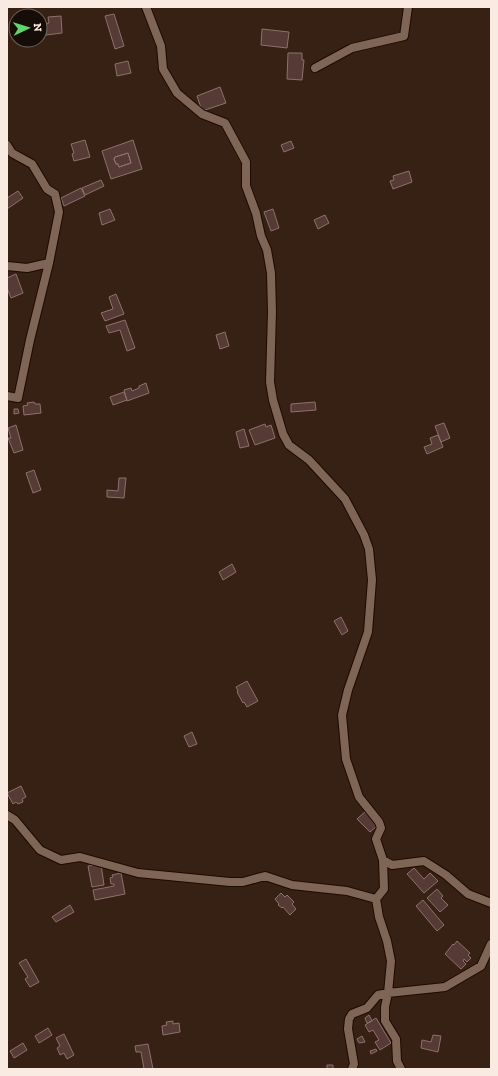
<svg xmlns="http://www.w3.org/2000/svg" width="498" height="1076" viewBox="0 0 498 1076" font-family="'Zilla Slab',serif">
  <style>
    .building { fill: #563a36; stroke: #8f706c; fill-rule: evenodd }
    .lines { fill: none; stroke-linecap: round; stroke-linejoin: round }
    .street-casing { stroke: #1d0a01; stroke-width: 10 }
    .street { stroke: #7e6555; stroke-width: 8 }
  </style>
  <rect width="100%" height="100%" fill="#362114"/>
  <path class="building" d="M114,14L124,46L115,49L105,16Z
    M61,16L62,33L46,35L45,24L49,23L48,17Z
    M262,29L289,32L287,48L261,45Z
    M288,53H302V60H304L302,80L287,79Z
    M128,61L131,73L117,76L115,64Z
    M220,87L226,103L202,111L197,96Z
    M85,140L90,157L74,161L72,154L74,153L71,144Z
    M133,140L142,169L111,179L102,151ZM128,153L131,163L119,167L118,164H116L114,159L115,157Z
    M291,141L294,148L284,152L281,145Z
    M128,153L131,163L119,167L118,164H116L114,159L115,157Z
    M409,171L412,182L393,189L390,181L394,180L393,176Z
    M101,180L104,186L85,195L82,188Z
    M81,188L85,196L64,206L61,198Z
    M18,191L23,198L7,209V198Z
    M110,209L115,220L102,225L99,213Z
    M273,209L279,228L271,231L264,212Z
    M325,215L329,223L318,229L314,220Z
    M16,274L23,293L11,298L7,288V278Z
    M116,294L124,314L105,321L101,313L113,309L109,297Z
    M125,320L135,348L127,351L120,330L109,333L106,326Z
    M225,332L229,346L220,349L216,335Z
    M146,383L149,393L127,401L124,390L131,388L132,391L139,388V386Z
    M124,392L127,400L113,405L110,397Z
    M34,402L35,404H40L41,413L24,415L23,406L28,405L27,403Z
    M315,402L316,410L291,412V404Z
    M14,409H18L19,413L14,414Z
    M444,423L450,438L441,442L435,426Z
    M265,424L266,427L271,425L275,438L255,445L249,430Z
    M16,425L23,450L14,453L8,438H11L8,428Z
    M244,429L249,446L240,448L236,432Z
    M438,435L443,447L427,454L424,447L432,444L430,438Z
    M34,470L41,490L33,493L26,473Z
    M119,478H126L124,498L107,497V490L118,491Z
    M232,564L236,572L223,580L219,572Z
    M341,617L348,631L342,635L334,621Z
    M247,681L258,701L247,707L244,702L243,703L237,692L238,691L236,687Z
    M192,732L197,744L189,747L184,736Z
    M21,786L26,797L22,799L23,802L18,804L16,802L13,804L7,793Z
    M366,811L378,825L370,832L357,819Z
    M101,864L104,885L92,887L88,866Z
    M414,868L424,879L430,873L438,881L424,893L407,874Z
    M121,873L125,894L95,900L93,890L114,886V884H111L110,878L113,877L112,875Z
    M437,889L443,896L441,898L448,905L440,912L427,898Z
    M281,893L285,897L287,895L294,902L292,904L296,909L290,915L283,907L282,908L278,905L279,904L275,899Z
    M423,900L444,925L437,931L416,906Z
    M70,905L74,912L56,922L52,917Z
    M457,941L470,953L468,955L471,958L467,962L464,959L463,961L466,964L461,969L445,954L453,944L454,945Z
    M26,959L39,982L30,987L25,979L28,977L19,963Z
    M369,1015L372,1021L367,1023L365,1018Z
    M376,1018L391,1043L380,1050L375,1042L379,1040L373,1030L369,1032L365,1025Z
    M173,1021V1024L179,1023L180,1032L163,1035L162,1026L167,1025L166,1022Z
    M48,1028L52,1035L39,1043L35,1036Z
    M64,1034L74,1055L67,1059L64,1053L60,1055L57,1048L60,1046L56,1038Z
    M433,1035L441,1036L438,1052L421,1048L422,1040L431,1042Z
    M362,1036L365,1042L359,1043L357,1039Z
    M23,1043L27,1050L14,1058L10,1051Z
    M148,1044L153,1069H144L141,1052H136L135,1046Z
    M376,1049L377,1051L371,1054L370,1051Z
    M327,1065H333V1069H327Z"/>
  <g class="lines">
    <g class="street-casing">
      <path id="street" d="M146,7L161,46L163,69L177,93L202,114L225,123L246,162V186L256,213L261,236L267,250L271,273L272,312L270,382L273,400L283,434L289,445L309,460L345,499L364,535L369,549L372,580L368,632L348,690L342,715L346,759L359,797L379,822L381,828L376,839L383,860L384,889L376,899L379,917L387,941L391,961L388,993L385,1007V1021L396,1039L397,1061L401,1069
        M315,68L352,48L404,36L408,7
        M7,145L12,153L32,164L47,189L55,194L59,212L49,263L27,268L7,266
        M7,396L18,398L30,340L49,263
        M7,815L15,820L40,850L61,860L80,857L138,873L230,882H243L265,876L292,885L347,891L376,899
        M383,860L392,865L424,861L446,875L468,894L491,903
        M352,1069L354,1064L348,1029L349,1019L352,1014L367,1008L378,995L388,993L445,987L481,966L491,944"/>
    </g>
    <use href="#street" class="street"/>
  </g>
  <rect width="498" height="1076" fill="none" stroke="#faebe2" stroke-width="16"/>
  <g transform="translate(28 28) rotate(86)"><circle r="19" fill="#170d08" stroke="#72665f"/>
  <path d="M0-3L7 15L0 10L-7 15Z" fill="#5fd56b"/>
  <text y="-6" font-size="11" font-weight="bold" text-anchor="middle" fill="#faebe2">N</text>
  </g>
</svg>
